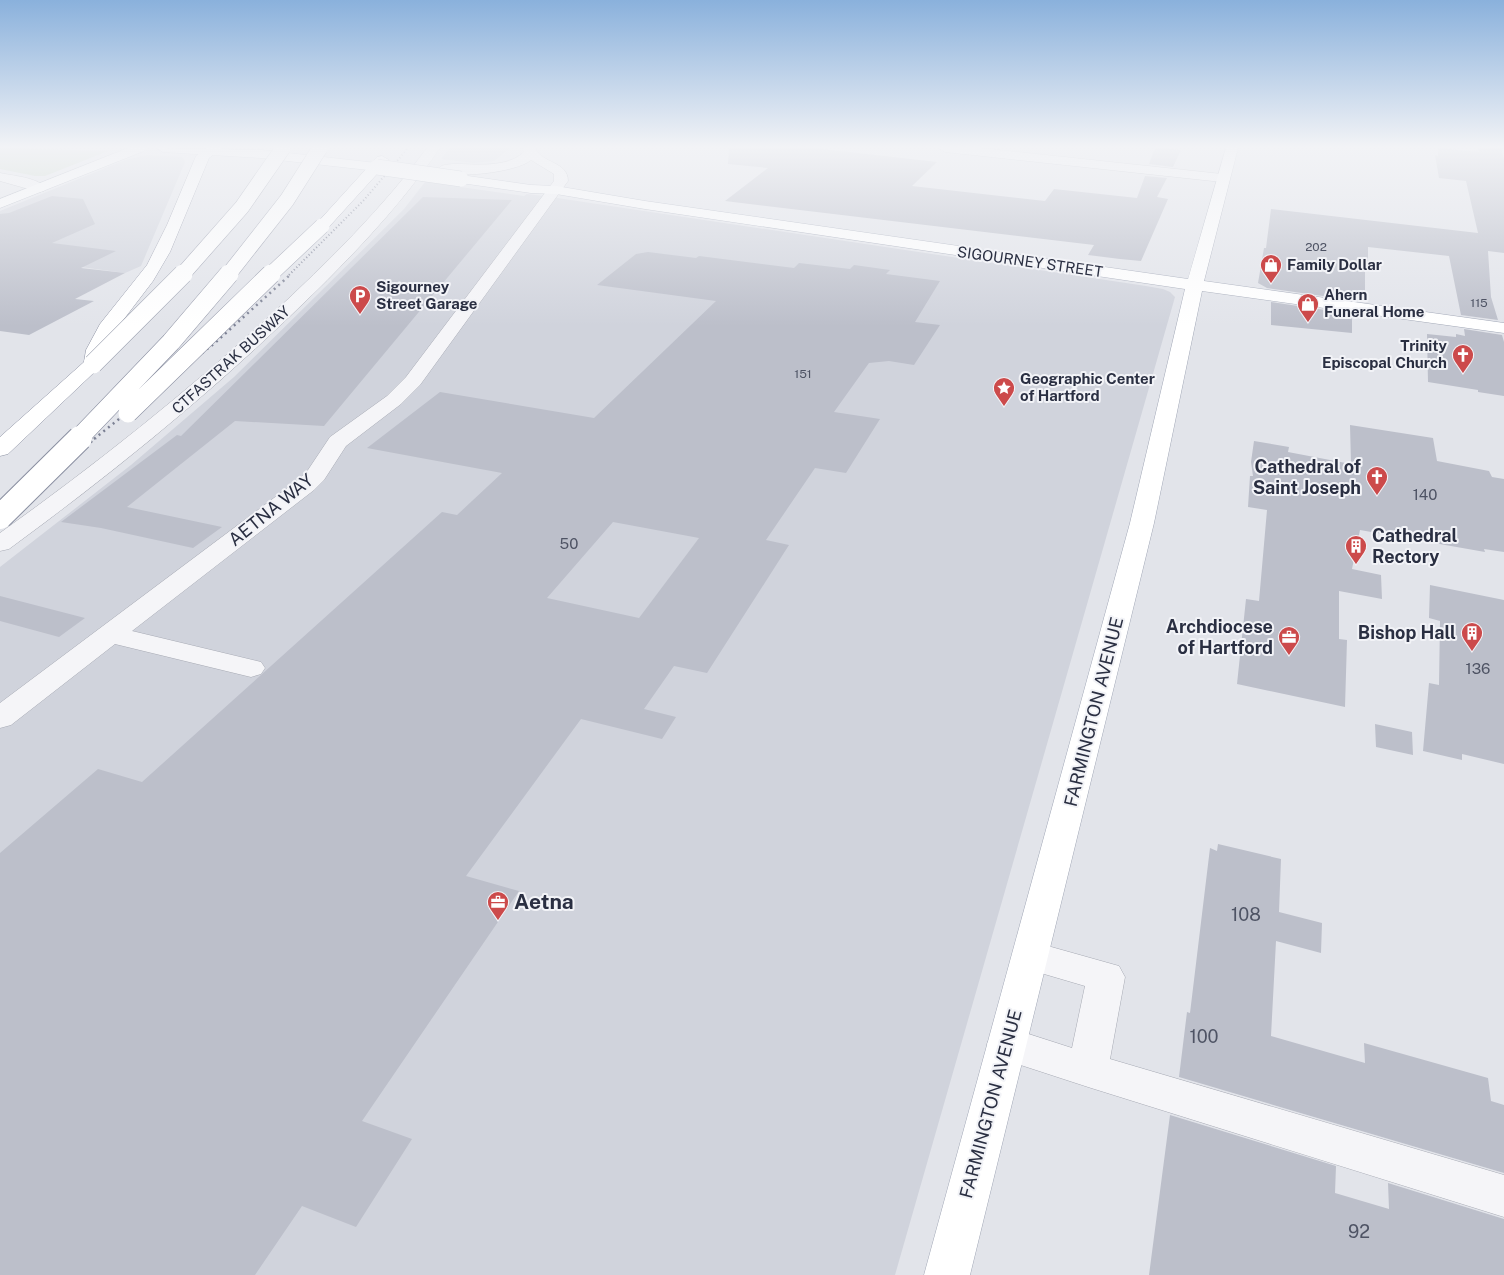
<svg xmlns="http://www.w3.org/2000/svg" width="1504" height="1275" viewBox="0 0 1504 1275" font-family="'Public Sans',sans-serif">
  <style>
    .built { fill: #d0d3dc }
    .green { fill: #c5d4c3 }
    .building { fill: #bcbfca; fill-rule: evenodd }
    .lines { fill: none; stroke-linecap: round; stroke-linejoin: round }
    .minor-casing { stroke: #a7aab4; stroke-width: 1 }
    .major-casing { stroke: #a1a7b6; stroke-width: 1 }
    .highway-casing { stroke: #8a8fa1; stroke-width: 1 }
    .minor { fill: #f5f5f8; fill-rule: evenodd }
    .major { fill: #fff; fill-rule: evenodd }
    .highway { fill: #fff; fill-rule: evenodd }
    .rail-far2 { stroke: #7c8194; stroke-width: 2; stroke-dasharray: 1 2.5; stroke-linecap: butt }
    .rail-far1 { stroke: #7c8194; stroke-width: 2.5; stroke-dasharray: 2 4; stroke-linecap: butt }
    .rail { stroke: #7c8194; stroke-width: 3; stroke-dasharray: 2.5 4.5; stroke-linecap: butt }
    .major-bridge-casing { stroke: #a1a7b6; stroke-width: 16; stroke-linecap: butt }
    .highway-bridge-far2-casing { stroke: #8a8fa1; stroke-width: 16; stroke-linecap: butt }
    .highway-bridge-far1-casing { stroke: #8a8fa1; stroke-width: 20; stroke-linecap: butt }
    .highway-bridge-casing { stroke: #8a8fa1; stroke-width: 26; stroke-linecap: butt }
    .major-bridge { stroke: #fff; stroke-width: 15 }
    .highway-bridge-far2 { stroke: #fff; stroke-width: 15 }
    .highway-bridge-far1 { stroke: #fff; stroke-width: 19 }
    .highway-bridge { stroke: #fff; stroke-width: 24 }
    .labels { text-anchor: middle; stroke-width: 4; stroke-linejoin: round; paint-order: stroke }
    .far-number-label { font-size: 12px; fill: #4e5364 }
    .far-street-label { font-size: 15px; fill: #2a2f42; stroke: #f2f3f7 }
    .far-poi-label { font-size: 15px; font-weight: bold; fill: #2a2f42; stroke: #f2f3f7; text-anchor: start }
    .number-label { font-size: 15px; fill: #4e5364 }
    .poi-label { font-size: 18px; font-weight: bold; fill: #2a2f42; stroke: #f2f3f7; text-anchor: end }
    .street-label { font-size: 18px; fill: #2a2f42; stroke: #f2f3f7 }
    .near-number-label { font-size: 18px; fill: #4e5364 }
    .near-poi-label { font-size: 21px; font-weight: bold; fill: #2a2f42; stroke: #f2f3f7; text-anchor: start }
  </style>
  <rect width="100%" height="100%" fill="#e2e4ea"/>
  <path class="built" d="M449,148H511L494,161L474,163L441,159Z
    M147,155L182,157L185,162L141,266L125,273L0,256V211L125,160Z
    M425,182L524,196L527,194L544,196L1146,286L1163,289L1170,292L1175,297L895,1275H0V567L131,465L234,377L404,209Z"/>
  <path class="green" d="M0,148L108,151L45,176H35L0,169Z"/>
  <path class="building" d="M729,148H814L937,162L912,186L1045,201L1054,189L1137,198L1145,176L1167,178L1157,197L1168,199L1141,261L1120,259L1088,255L1094,245L725,201L768,168L728,164Z
    M1155,148H1162L1181,150L1173,167L1149,164Z
    M1438,148L1479,152L1478,148H1501L1504,159V253L1488,251L1491,297L1498,320L1461,315L1449,256L1368,247V263H1365V297L1350,295L1351,300L1267,288L1258,283L1264,248H1266L1271,209L1478,233L1466,181L1439,178L1435,155L1438,156Z
    M52,196L83,199L95,224L52,243L116,251L81,268L125,273L75,299L94,301L29,335L0,331V214L9,213Z
    M423,197L512,200L324,426L235,421L127,507L222,527L193,548L101,528L61,522L177,435L181,436Z
    M648,252L696,258L699,256L794,268L799,263L850,269L854,265L890,270L886,274L940,281L915,322L940,325L914,365L889,361L869,363L834,412L880,419L846,473L815,468L766,540L789,545L707,673L674,666L644,709L676,717L662,739L581,719L466,876L519,891L362,1121L412,1139L356,1227L302,1206L255,1275H0V853L98,769L142,782L442,512L457,515L502,473L367,448L440,392L594,418L716,301L597,285L636,254ZM613,522L699,538L639,618L547,598Z
    M1271,302L1352,314V333L1271,325Z
    M1464,329L1502,335L1504,342V396L1478,392V390L1428,382L1427,334L1456,337V334L1465,336Z
    M1350,425L1433,438L1437,461L1489,471L1492,477L1504,479V552L1484,549L1485,552L1360,530L1352,569L1381,575L1382,599L1339,591V639L1347,640L1345,707L1237,684L1246,599L1259,601L1267,510L1248,507L1250,476H1253L1251,462L1254,441L1289,447L1288,452L1351,464Z
    M1430,585L1504,600V764L1462,754V760L1423,751L1429,683L1439,685L1440,621L1429,618Z
    M0,596L85,618L59,637L0,621Z
    M1375,724L1412,732L1413,755L1376,747Z
    M1218,844L1281,859L1279,912L1322,923L1321,953L1276,941L1271,1036L1365,1063L1364,1043L1488,1078L1491,1101L1504,1105V1173L1179,1077L1187,1012L1190,1013L1210,848L1217,851Z
    M1170,1115L1336,1166L1335,1193L1389,1209L1388,1183L1504,1219V1275H1149Z"/>
  <g class="lines">
    <g class="minor-casing">
      <path id="minor" d="M427,148H440C396,212 342,267 286,320C199,403 106,478 9,549L0,551V533C95,465 186,393 272,314C328,262 382,209 427,148Z
        M523,148H535C542,164 568,161 568,181L420,385L401,404L346,446L324,480L314,490L132,631L261,662L265,668L261,674L251,677L115,644L11,725L0,728V703L298,480L308,470L330,437L387,396L406,377L554,181V174L531,160C518,172 450,181 439,168C448,157 500,175 524,152Z
        M939,148H980L1222,174L1229,178L1222,182L945,152Z
        M0,173C13,176 37,177 46,188L44,191L39,192L0,181Z
        M1030,941L1119,966L1125,977L1110,1059L1504,1175V1217L1088,1087L993,1056L987,1044L993,1032L1007,1027L1072,1048L1085,986L1017,966L1012,956L1017,946Z"/>
    </g>
    <g class="major-casing">
      <path id="major" d="M128,148H145L144,151L0,208V199Z
        M157,148L261,150L377,163L384,167L377,171L261,158L163,152Z
        M1226,148H1238L1204,281L1504,323V333L1202,291L1154,523L970,1275H924L1130,523L1185,289L645,209L556,194L531,193L461,183L454,179L461,175L531,185L556,186L645,201L1188,279Z"/>
    </g>
    <g class="highway-casing">
      <path id="highway" d="M207,148H222L209,158L170,252L153,281L111,336L105,350L103,364L8,454L0,456V437L84,362L86,350L100,324L147,265L167,225L196,156Z
        M382,156L389,160L387,163L327,229H317L314,226L317,223L377,157Z"/>
    </g>
    <use href="#minor" class="minor"/>
    <use href="#major" class="major"/>
    <use href="#highway" class="highway"/>
    <path class="rail-far2" d="M289,275L364,200L408,148"/>
    <path class="rail-far1" d="M94,439L216,342L291,274"/>
    <path class="rail" d="M0,509L96,438"/>
    <g class="major-bridge-casing">
      <path id="major-bridge" d="M377,167L461,179"/>
    </g>
    <g class="highway-bridge-far2-casing">
      <path id="highway-bridge-far2" d="M182,275L242,207L283,148
        M228,275L287,200L320,148
        M270,275L322,226"/>
    </g>
    <g class="highway-bridge-far1-casing">
      <path id="highway-bridge-far1" d="M93,364L183,274
        M128,413L271,274
        M78,439L171,342L229,274"/>
    </g>
    <g class="highway-bridge-casing">
      <path id="highway-bridge" d="M0,517L80,438"/>
    </g>
    <use href="#major-bridge" class="major-bridge"/>
    <use href="#highway-bridge-far2" class="highway-bridge-far2"/>
    <use href="#highway-bridge-far1" class="highway-bridge-far1"/>
    <use href="#highway-bridge" class="highway-bridge"/>
  </g>
  <linearGradient id="sky" x2="0" y2="1"><stop stop-color="#8ab1dc"/><stop offset="0.45" stop-color="#f2f3f6"/><stop offset="1" stop-color="#f2f3f6" stop-opacity="0"/></linearGradient>
  <rect width="1504" height="326" fill="url(#sky)"/>
  <defs>
    <g id="shop-pin" transform="scale(1.125)"><path d="M0 17L-7.5 6A9.5 9.5 0 1 1 7.5 6Z" fill="#cc4a4b" stroke="#f2f3f7"/><path d="M-5-2.5h2.3a2.7 3.5 0 0 1 5.4 0H5L5.5 6h-11ZM-1.5-2.5h3a1.5 2.3 0 0 0-3 0Z" fill="#fff"/></g>
    <g id="parking-pin" transform="scale(1.125)"><path d="M0 17L-7.5 6A9.5 9.5 0 1 1 7.5 6Z" fill="#cc4a4b" stroke="#f2f3f7"/><path d="M-3.5-5.5H1a3.5 3.5 0 0 1 0 7H-1V5.5H-3.5ZM-1-3.4V-.6H.8a1.4 1.4 0 0 0 0-2.8Z" fill="#fff"/></g>
    <g id="church-pin" transform="scale(1.125)"><path d="M0 17L-7.5 6A9.5 9.5 0 1 1 7.5 6Z" fill="#cc4a4b" stroke="#f2f3f7"/><path d="M-1.2-6h2.4v3.5h3.3v2.4h-3.3V6h-2.4V-.1h-3.3v-2.4h3.3Z" fill="#fff"/></g>
    <g id="sight-pin" transform="scale(1.125)"><path d="M0 17L-7.5 6A9.5 9.5 0 1 1 7.5 6Z" fill="#cc4a4b" stroke="#f2f3f7"/><path d="M0-6L1.8-2.2L6-1.7L2.9 1.2L3.7 5.4L0 3.3L-3.7 5.4L-2.9 1.2L-6-1.7L-1.8-2.2Z" fill="#fff"/></g>
    <g id="building-pin" transform="scale(1.125)"><path d="M0 17L-7.5 6A9.5 9.5 0 1 1 7.5 6Z" fill="#cc4a4b" stroke="#f2f3f7"/><path d="M-4-6H4V6H1V3H-1V6H-4ZM-2.5-4.3h1.7v1.8h-1.7ZM.8-4.3h1.7v1.8H.8ZM-2.5-1h1.7V.8h-1.7ZM.8-1h1.7V.8H.8Z" fill="#fff"/></g>
    <g id="office-pin" transform="scale(1.125)"><path d="M0 17L-7.5 6A9.5 9.5 0 1 1 7.5 6Z" fill="#cc4a4b" stroke="#f2f3f7"/><path d="M-6-3h4V-5.5h4V-3h4V5H-6ZM-1-4.5V-3h2v-1.5ZM-6 0V1H6V0Z" fill="#fff"/></g>
  </defs>
  <g fill-rule="evenodd">
    <use href="#shop-pin" x="1271" y="265"/>
    <use href="#parking-pin" x="360" y="296"/>
    <use href="#shop-pin" x="1308" y="304"/>
    <use href="#church-pin" x="1463" y="355"/>
    <use href="#sight-pin" x="1004" y="388"/>
    <use href="#church-pin" x="1377" y="477"/>
    <use href="#building-pin" x="1356" y="546"/>
    <use href="#building-pin" x="1472" y="633"/>
    <use href="#office-pin" x="1289" y="637"/>
    <use href="#office-pin" x="498" y="902"/>
  </g>
  <g class="labels">
    <g class="far-number-label">
      <text x="1316" y="251">202</text>
      <text x="1479" y="307">115</text>
      <text x="803" y="378">151</text>
    </g>
    <g class="far-street-label">
      <text transform="translate(1030 262) rotate(8)" y="5">SIGOURNEY STREET</text>
      <text transform="translate(231 360) rotate(-42)" y="5">CTFASTRAK BUSWAY</text>
    </g>
    <g class="far-poi-label">
      <text x="1287" y="270">Family Dollar</text>
      <text x="376" y="292">Sigourney<tspan x="376" dy="17">Street Garage</tspan></text>
      <text x="1324" y="300">Ahern<tspan x="1324" dy="17">Funeral Home</tspan></text>
      <text x="1447" y="351" text-anchor="end">Trinity<tspan x="1447" dy="17">Episcopal Church</tspan></text>
      <text x="1020" y="384">Geographic Center<tspan x="1020" dy="17">of Hartford</tspan></text>
    </g>
    <g class="number-label">
      <text x="1425" y="500">140</text>
      <text x="569" y="549">50</text>
      <text x="1478" y="674">136</text>
    </g>
    <g class="poi-label">
      <text x="1361" y="473">Cathedral of<tspan x="1361" dy="21">Saint Joseph</tspan></text>
      <text x="1372" y="542" text-anchor="start">Cathedral<tspan x="1372" dy="21">Rectory</tspan></text>
      <text x="1273" y="633">Archdiocese<tspan x="1273" dy="21">of Hartford</tspan></text>
      <text x="1456" y="639">Bishop Hall</text>
    </g>
    <g class="street-label">
      <text transform="translate(271 510) rotate(-39)" y="6">AETNA WAY</text>
      <text transform="translate(1094 712) rotate(-76)" y="6">FARMINGTON AVENUE</text>
      <text transform="translate(991 1104) rotate(-75)" y="6">FARMINGTON AVENUE</text>
    </g>
    <g class="near-number-label">
      <text x="1246" y="921">108</text>
      <text x="1204" y="1043">100</text>
      <text x="1359" y="1238">92</text>
    </g>
    <g class="near-poi-label">
      <text x="514" y="909">Aetna</text>
    </g>
  </g>
</svg>
